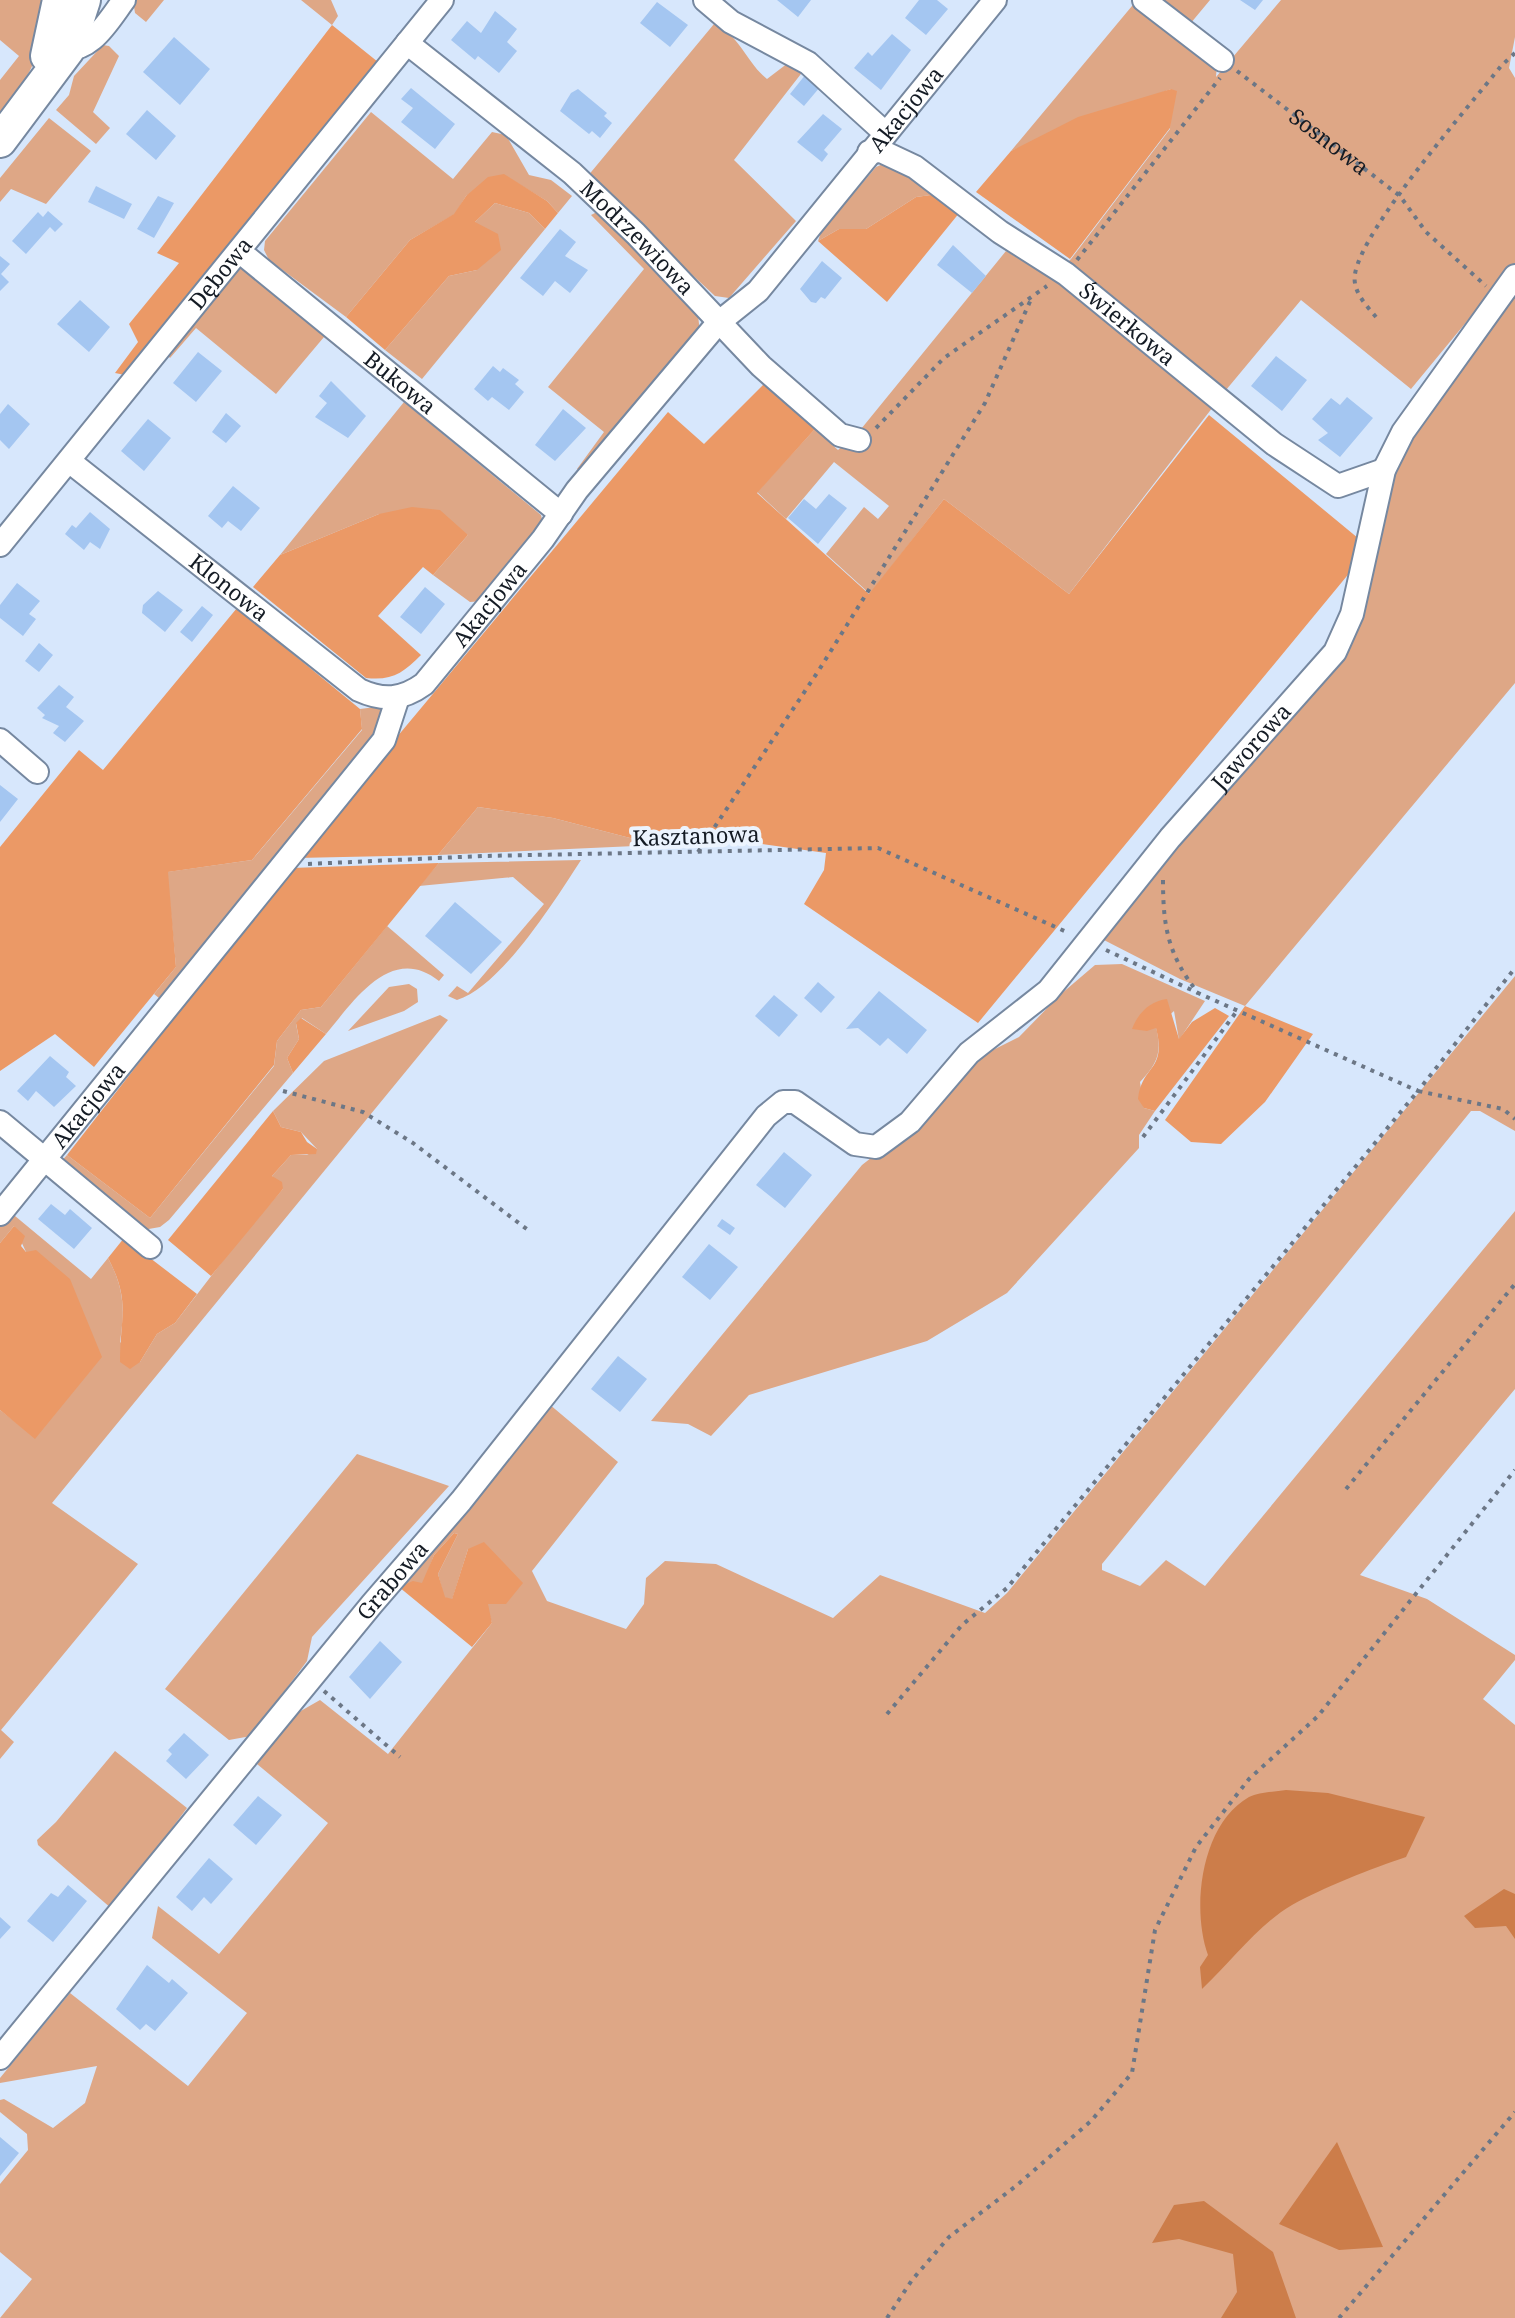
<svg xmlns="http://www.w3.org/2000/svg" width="1515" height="2318" viewBox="0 0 1515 2318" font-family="'Noto Serif',serif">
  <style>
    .green { fill: #dea786 }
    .forest { fill: #eb9966 }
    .water { fill: #cc7d4a }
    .building { fill: #a4c6f1 }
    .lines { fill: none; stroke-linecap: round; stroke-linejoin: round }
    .street-casing { stroke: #7688a0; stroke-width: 26 }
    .secondary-casing { stroke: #7688a0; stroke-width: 36 }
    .path { stroke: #6c7786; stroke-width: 4; stroke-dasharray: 4 6; stroke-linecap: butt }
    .street { stroke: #fff; stroke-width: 22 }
    .secondary { stroke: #fff; stroke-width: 32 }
    .labels { text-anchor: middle; stroke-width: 8; stroke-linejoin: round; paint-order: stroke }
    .street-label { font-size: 22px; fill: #141b24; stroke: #ecf4fe }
  </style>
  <rect width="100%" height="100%" fill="#d7e7fc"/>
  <path class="green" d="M0,0H50C42,50 33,75 0,114V80L19,56L0,40Z
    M164,0L146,22L135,13L133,0Z
    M301,0H331L338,16L332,25Z
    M1137,0L1217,64L1216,77L1281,0H1515V37L1509,68L1515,78V263L1411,389L1301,300L1226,390L1069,594L944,499L870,594L826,554L864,507L878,519L889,506L834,462L786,519L757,492L815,429L838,450L857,434L1006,251L1051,278L1071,259L1170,129L1171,89L1011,151Z
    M1158,0H1210L1190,24Z
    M714,24C739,34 746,62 767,79L788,63L804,70L734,160L796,221L729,298L715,296L587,177Z
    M103,45L109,46L119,56L93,112L110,128L96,144L56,110L69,95L74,76Z
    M371,112L453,179L492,132L506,135L529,175L551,180L572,196L558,213L547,201L504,175L466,196L455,214L410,240L346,317L269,260L264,250L265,241Z
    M49,118L91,151L46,204L11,189L0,202V178Z
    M885,163H893L938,194L916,197L866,229H839L818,241L821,232L876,167Z
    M495,203L529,213L545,229L422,379L385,350L449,276L477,270L475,222Z
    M599,211L698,315L700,333L581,472L577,469L604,432L548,387L644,269L591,215Z
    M238,269H251L347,347L346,355L324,337L276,394L196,328L170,358L164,351Z
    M1515,292V683L1245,1006L1180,979L1102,939L1196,824L1336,663L1397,463L1417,423Z
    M404,402L541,515L543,524L484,601L470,602L433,575L468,535L379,514L280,555Z
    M383,706L381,731L164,1002L154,994L176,967L167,872L252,860L362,730L360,709Z
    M478,807L553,818L657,845L438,855Z
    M581,860C555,900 501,987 457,1000L448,996L457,986L468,993L544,904L513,877L419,886L439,863Z
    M387,926L444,975L439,981C391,943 354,1001 326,1034L302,1018L296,1024L299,1039L287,1058L293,1073L169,1220L160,1227L143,1230L56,1167L67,1155L150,1218L274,1066L277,1041L301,1010L321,1007Z
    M1122,964L1205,1001L1179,1040L1174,1011L1156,1027C1162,1053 1158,1063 1140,1082L1144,1108L1155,1111L1139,1135V1148L1007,1293L927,1341L749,1395L711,1436L688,1424L651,1421L862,1165L885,1147L966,1068L987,1053L1019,1037L1061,994L1095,965Z
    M1515,976V1131L1480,1111H1471L1102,1564V1570L1140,1586L1166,1560L1205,1586L1515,1211V1389L1360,1575L1427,1599L1515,1655V1660L1483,1699L1515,1725V2318H0L32,2279L0,2252V2184L28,2150L27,2134L0,2112V2100L4,2099L53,2128L85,2103L97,2066L0,2083V2078L70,1993L188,2086L247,2013L152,1938L158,1906L219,1954L328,1823L257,1764L299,1712L320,1700L388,1754L492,1623L468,1549L452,1600L444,1597L438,1574L458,1534L454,1533L434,1555L423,1584L399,1587L469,1509L549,1404L618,1462L532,1571L547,1601L626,1629L644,1604L646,1578L665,1561L716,1564L833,1618L880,1575L985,1613L1007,1593Z
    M409,984L417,989L418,1002L404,1011L348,1031L389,987Z
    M440,1015L448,1020L52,1503L138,1564L1,1730L14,1742L0,1759V1410L36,1438L26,1252L14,1226L0,1243V1225L9,1211L91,1279L108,1258C124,1288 125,1308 120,1342L140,1362L157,1334L175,1323L242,1236L283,1189L272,1176L291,1155H307L317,1149L301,1132L281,1127L273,1111L324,1061Z
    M357,1454L449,1486L312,1637L307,1661L251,1736L229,1740L165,1689Z
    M115,1751L187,1808L112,1909L38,1845L37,1840L56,1822Z"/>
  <path class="forest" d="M332,25L378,62L125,375L115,373L138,342L129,324L179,263L157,253Z
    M1171,89L1177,91L1170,128L1070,259L976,192L1011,151L1078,117Z
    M504,174L547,201L558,213L545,229L529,213L495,203L475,222L498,234L501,250L477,270L449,276L385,350L346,317L410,240L454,214L466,196L488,177Z
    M938,194L960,212L887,302L818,241L839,229H866L916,197Z
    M765,383L815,429L757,493L869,594L944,499L1069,594L1209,415L1370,548L978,1023L804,904L824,870L826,853L720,838L657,845L553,818L478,807L438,855L296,858L668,412L704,444Z
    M412,507L440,510L468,535L433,575L423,567L378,616L421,655C403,673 392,681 366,678L253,587L280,555L379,514Z
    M237,608L360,709L362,729L252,860L168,872L176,967L94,1067L55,1034L0,1071V847L79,750L103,770Z
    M439,863L321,1007L301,1010L277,1041L274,1065L150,1218L67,1155L291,868Z
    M1167,999L1179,1039L1192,1022L1215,1008L1229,1016L1155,1111L1144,1108L1138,1099C1142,1064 1167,1072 1156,1028L1147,1031L1132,1029C1138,1013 1150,1001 1167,999Z
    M1245,1006L1313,1034L1265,1102L1221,1144L1191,1142L1165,1120Z
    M301,1018L326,1034L293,1073L287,1058L299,1039L296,1023Z
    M273,1111L281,1127L301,1132L307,1142L317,1149L316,1154L291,1155L272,1176L282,1182L283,1189L211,1276L168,1240Z
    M14,1226L25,1236L21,1246L26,1252L36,1250L70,1279L102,1357L35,1439L0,1410V1243Z
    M124,1238L197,1294L175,1323L157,1334L140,1362L130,1369L120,1362C120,1316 131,1302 108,1258Z
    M454,1533L458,1534L438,1574L445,1597L452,1599L468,1549L484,1542L523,1583L506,1604H488L492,1623L472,1647L399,1587L413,1581L422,1583L434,1555Z"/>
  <path class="water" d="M1286,1790L1328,1793L1425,1817L1406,1857C1373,1868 1322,1888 1292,1905C1258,1925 1231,1962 1202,1989L1200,1967L1208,1955C1191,1908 1201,1824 1249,1797C1259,1792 1275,1792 1286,1790Z
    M1504,1889L1515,1894V1939L1506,1926L1475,1928L1464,1916Z
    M1337,2142L1383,2247L1339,2250L1279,2224Z
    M1204,2201L1273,2252L1296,2318H1221L1237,2292L1233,2254L1179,2239L1152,2243L1174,2205Z"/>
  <path class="building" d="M777,0H811L798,17Z
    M919,0H937L948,9L926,35L905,18Z
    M1240,0H1263L1255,10Z
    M657,2L688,25L670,47L640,23Z
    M495,11L517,29L507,42L517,51L499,73L478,56L475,60L451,40L467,21L481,33Z
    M892,34L911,50L881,90L854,68L868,52L872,56Z
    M174,37L210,69L180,105L143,72Z
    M806,74L820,87L804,106L790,94Z
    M411,88L455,124L435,149L401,122L413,108L401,99Z
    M578,89L607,113L604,116L612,123L600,138L592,131L589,134L560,111L571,93Z
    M147,110L176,136L156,160L126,134Z
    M823,114L842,129L824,150L828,154L822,162L797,142Z
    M96,186L132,204L124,219L88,202Z
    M158,196L174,203L154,238L137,229Z
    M48,211L63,224L55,232L50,227L26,254L12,241L38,212L43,217Z
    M560,229L576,242L565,256L588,270L570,293L555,281L543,296L520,278Z
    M953,245L986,276L972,293L937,265Z
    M0,256L10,264L1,274L9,282L0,291Z
    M822,261L842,278L825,299L821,297L816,303L811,302L800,289Z
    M80,300L110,327L89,352L57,324Z
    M198,352L222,371L196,402L173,383Z
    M1276,356L1307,380L1282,411L1251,386Z
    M493,366L500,372L503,368L519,380L515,384L524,392L509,410L492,397L488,401L474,389Z
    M331,381L366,416L348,438L315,417L327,403L319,396Z
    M1347,397L1373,418L1340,457L1318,440L1328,433L1312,419L1331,398L1340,405Z
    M8,404L30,424L9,449L0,440V414Z
    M563,409L586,428L555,461L535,445Z
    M226,413L241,426L226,443L212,432Z
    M148,419L171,438L144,471L121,451Z
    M233,486L260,508L241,531L228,521L222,528L208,516Z
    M829,494L847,508L818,544L788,518L804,499L816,509Z
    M90,512L110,529L100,549L90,542L84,550L65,534L72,525L76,528Z
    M17,583L40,601L29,614L36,619L23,636L0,618V605Z
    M425,587L445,604L421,634L400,617Z
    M158,591L183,610L165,632L142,613L143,605Z
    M202,606L213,615L192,642L180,632Z
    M39,643L53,655L39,672L25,661Z
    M59,685L74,697L66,707L84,721L65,742L53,733L59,726L42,718L45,715L37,708Z
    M0,785L18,799L0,822Z
    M455,902L502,942L471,974L425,936Z
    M818,982L835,997L821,1013L804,998Z
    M879,991L927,1030L907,1054L888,1038L880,1046L858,1028L846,1029Z
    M774,995L798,1015L779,1037L755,1016Z
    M50,1056L69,1072L66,1077L76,1086L54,1107L36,1091L28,1101L17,1091Z
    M784,1152L812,1175L785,1208L756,1185Z
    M51,1204L65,1215L70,1209L92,1228L74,1249L38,1219Z
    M722,1219L735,1228L730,1235L717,1226Z
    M709,1244L738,1267L710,1300L682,1277Z
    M618,1356L647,1379L620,1412L591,1389Z
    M380,1641L402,1662L370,1699L349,1677Z
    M184,1733L209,1755L186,1779L166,1761L172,1754L168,1750Z
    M258,1796L282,1815L256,1845L233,1825Z
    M209,1858L233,1879L211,1904L204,1897L192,1911L176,1897Z
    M68,1885L87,1901L53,1942L27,1921L51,1893L58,1897Z
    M0,1917L11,1927L0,1939Z
    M147,1965L169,1983L172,1979L188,1993L155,2031L146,2024L140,2030L116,2009Z
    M0,2137L19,2153L0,2176Z"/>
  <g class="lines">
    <g class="street-casing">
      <g id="street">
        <path d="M705,0L731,22L808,63L884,132"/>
        <path d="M1144,0L1222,60"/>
        <path id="s2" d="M407,43L572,173L636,234L761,366L840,435L859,440"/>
        <path d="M59,47C89,57 109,20 124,0"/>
        <path id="s3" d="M869,152L881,151L915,167L1000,232L1066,274L1274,444L1338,486L1384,470"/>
        <path id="s4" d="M239,251L561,514"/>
        <path id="s5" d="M69,461L359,690C383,701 402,700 424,684L543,539L577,490L718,323L758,291L995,0"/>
        <path id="s6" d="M0,545L442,0"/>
        <path d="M0,740L37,772"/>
        <path d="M0,1122L150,1247"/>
        <path id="s7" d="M0,1214L384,740L398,697"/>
        <path id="s8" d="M0,2058L372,1604L461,1501L766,1116L783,1102H795L855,1144L876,1147L910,1122L969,1053L1048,991L1170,838L1335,652L1352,614L1384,470L1403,432L1515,276"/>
      </g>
    </g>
    <g class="secondary-casing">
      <path id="secondary" d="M47,56L59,0
        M0,141L68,50L84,0"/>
    </g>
    <g class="path">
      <path id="s1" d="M1237,71L1400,196L1426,232L1486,286"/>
      <path d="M1077,260L1220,78"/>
      <path d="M1376,317C1366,305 1352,291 1355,274C1363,227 1468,108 1501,66L1515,53"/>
      <path d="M876,428L944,358L1047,286"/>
      <path d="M698,852L819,670L985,403L1032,297"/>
      <path d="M308,864L482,856L878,848L1069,933"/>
      <path d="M1163,880C1163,927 1168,955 1198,993L1418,1091L1515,968"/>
      <path d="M1106,950L1198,993"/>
      <path d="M283,1091L363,1112L413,1143L528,1230"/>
      <path d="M1143,1137L1237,1011"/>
      <path d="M1346,1489L1515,1284"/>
      <path d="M324,1691L400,1757"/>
      <path d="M887,1714L962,1625L1007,1588L1418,1091L1503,1109L1515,1119"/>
      <path d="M887,2318L912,2280L949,2237L1016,2186L1091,2121L1132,2073L1155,1930L1196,1847L1249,1779L1318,1716L1515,1470"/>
      <path d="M1339,2318L1515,2112"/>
    </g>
    <use href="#street" class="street"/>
    <use href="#secondary" class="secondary"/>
  </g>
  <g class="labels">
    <g class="street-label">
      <text dy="8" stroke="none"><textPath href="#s5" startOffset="1190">Akacjowa</textPath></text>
      <text dy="8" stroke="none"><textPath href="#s1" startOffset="116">Sosnowa</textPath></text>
      <text dy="8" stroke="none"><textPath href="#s2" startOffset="302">Modrzewiowa</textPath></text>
      <text dy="8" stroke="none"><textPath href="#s6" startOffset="350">Dębowa</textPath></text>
      <text dy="8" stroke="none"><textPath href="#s3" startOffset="314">Świerkowa</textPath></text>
      <text dy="8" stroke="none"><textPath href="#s4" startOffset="208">Bukowa</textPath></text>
      <text dy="8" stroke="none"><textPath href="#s5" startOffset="204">Klonowa</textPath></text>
      <text dy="8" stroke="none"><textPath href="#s5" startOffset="542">Akacjowa</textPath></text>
      <text dy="8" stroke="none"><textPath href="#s8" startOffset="1894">Jaworowa</textPath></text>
      <text transform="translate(696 836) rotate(-2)" y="8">Kasztanowa</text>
      <text dy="8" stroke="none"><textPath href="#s7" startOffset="140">Akacjowa</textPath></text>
      <text dy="8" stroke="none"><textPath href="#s8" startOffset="618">Grabowa</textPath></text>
    </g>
  </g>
</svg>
